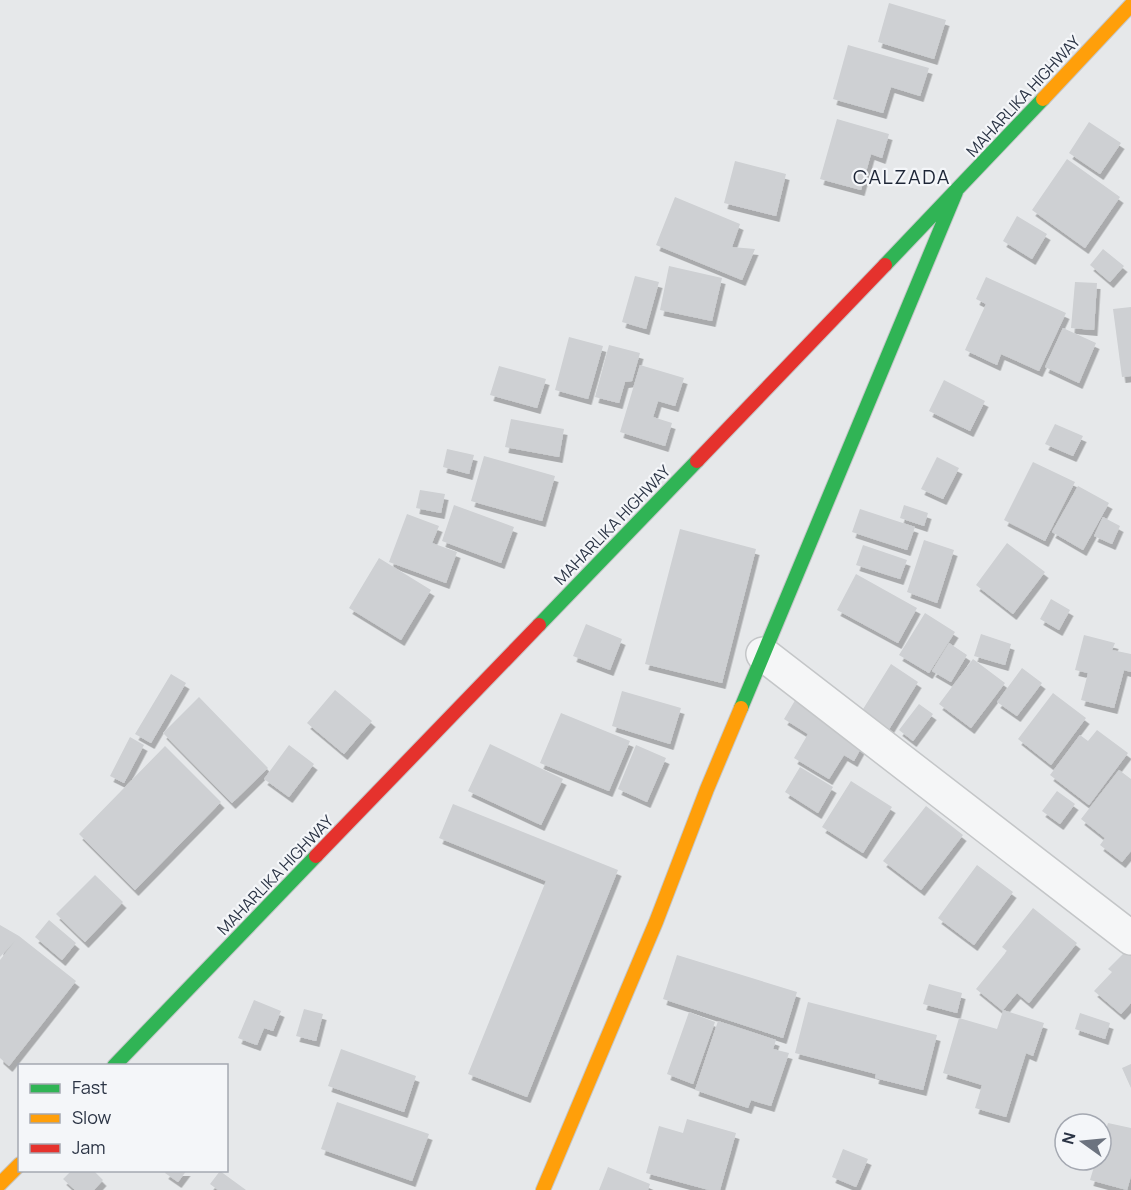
<svg xmlns="http://www.w3.org/2000/svg" width="1131" height="1190" viewBox="0 0 1131 1190" font-family="Manrope,sans-serif">
  <style>
    .building { fill: #ced0d3; filter: url(#shadow) }
    .lines { fill: none; stroke-linecap: round; stroke-linejoin: round }
    .street-casing { stroke: #c4c6c8; stroke-width: 36 }
    .fast-casing { stroke: #c4c6c8; stroke-width: 16 }
    .slow-casing { stroke: #c4c6c8; stroke-width: 16 }
    .jam-casing { stroke: #c4c6c8; stroke-width: 16 }
    .street { stroke: #f5f6f7; stroke-width: 33 }
    .fast { stroke: #30b455; stroke-width: 14 }
    .slow { stroke: #ff9f0a; stroke-width: 14 }
    .jam { stroke: #e5322d; stroke-width: 14 }
    .labels { text-anchor: middle; stroke-width: 4.5; stroke-linejoin: round; paint-order: stroke }
    .street-label { font-size: 16px; fill: #2b3445; stroke: #f4f6f9 }
    .quarter-label { font-size: 20px; letter-spacing: 1.5px; fill: #1d2536; stroke: #f4f6f9 }
  </style>
  <defs>
    <filter id="shadow"><feDropShadow dx="3.5" dy="6" stdDeviation="0" flood-color="#0004"/></filter>
  </defs>
  <rect width="100%" height="100%" fill="#e6e8ea"/>
  <path class="building" d="M889,3L946,20L934,59L878,42Z
    M848,45L929,68L920,96L891,87L883,113L833,99Z
    M837,119L889,134L882,158L871,154L861,190L820,179Z
    M1089,122L1121,143L1100,174L1069,153Z
    M1067,159L1120,197L1085,248L1032,210Z
    M735,161L786,174L776,216L724,203Z
    M675,197L740,224L732,247L755,249L742,280L656,245Z
    M1017,216L1047,234L1032,259L1003,241Z
    M1103,249L1124,266L1110,282L1090,265Z
    M669,266L722,278L712,321L660,310Z
    M635,276L659,282L646,329L622,322Z
    M986,277L1066,313L1039,371L1001,354L997,365L965,350L986,304L976,299Z
    M1075,282L1097,283L1094,330L1071,328Z
    M1131,307V376L1122,377L1113,309Z
    M1063,328L1096,343L1079,383L1045,367Z
    M569,337L603,346L588,399L555,390Z
    M609,345L640,353L632,381L625,382L619,403L595,397Z
    M640,365L684,378L675,406L658,401L653,417L672,423L665,446L620,432Z
    M499,366L546,379L537,408L490,395Z
    M944,380L985,401L970,431L929,411Z
    M511,419L564,429L559,457L505,447Z
    M1055,424L1083,436L1073,456L1045,444Z
    M447,449L474,455L469,474L443,467Z
    M484,456L555,476L542,521L471,501Z
    M937,457L959,468L943,499L921,489Z
    M1033,462L1075,482L1045,541L1004,520Z
    M1078,486L1109,503L1083,550L1052,532Z
    M420,490L445,494L441,513L416,508Z
    M454,505L514,527L501,563L442,541Z
    M904,505L928,513L924,526L900,518Z
    M860,509L915,527L907,550L852,532Z
    M407,514L439,526L432,543L457,552L446,583L389,562Z
    M1103,517L1120,526L1112,544L1094,536Z
    M680,529L756,549L722,683L645,664Z
    M924,540L954,550L937,603L907,592Z
    M1007,543L1045,572L1013,614L976,585Z
    M863,545L907,560L900,579L856,565Z
    M379,558L431,590L401,640L349,608Z
    M856,574L917,608L898,643L837,610Z
    M1051,599L1070,610L1059,630L1040,619Z
    M925,613L955,632L929,673L899,655Z
    M586,624L622,639L610,670L573,656Z
    M981,634L1011,644L1005,665L974,656Z
    M1084,635L1115,643L1112,650L1131,654V672L1124,670L1114,708L1081,700L1088,673L1075,670Z
    M949,643L967,655L951,682L932,671Z
    M973,659L1005,683L971,728L939,704Z
    M891,664L918,682L888,731L860,714Z
    M1022,668L1042,683L1017,716L997,702Z
    M171,674L186,683L151,743L135,734Z
    M335,690L372,721L344,754L307,723Z
    M622,691L681,708L670,744L612,726Z
    M1053,693L1086,718L1051,765L1018,739Z
    M199,697L268,768L232,803L163,733Z
    M797,697L866,739L854,761L844,755L829,779L794,758L808,734L784,719Z
    M919,704L933,714L913,741L899,730Z
    M561,713L630,741L609,791L540,763Z
    M1097,730L1128,753L1089,805L1050,775L1080,735L1088,741Z
    M130,737L144,745L124,783L110,776Z
    M490,744L563,779L541,825L468,791Z
    M289,745L314,764L289,797L264,779Z
    M636,745L666,758L647,802L618,789Z
    M165,746L221,802L135,890L79,834Z
    M800,767L833,787L818,813L785,792Z
    M1119,770L1131,779V851L1122,862L1100,845L1105,838L1081,819Z
    M851,781L892,807L863,853L822,827Z
    M1057,791L1075,804L1060,824L1042,811Z
    M453,804L618,870L527,1097L468,1074L546,881L439,838Z
    M926,806L963,835L921,890L883,861Z
    M977,865L1013,892L974,945L938,918Z
    M95,875L123,902L85,942L56,914Z
    M1033,908L1077,943L1029,1003L1017,993L1003,1010L1044,1023L1033,1056L1026,1053L1006,1117L975,1108L982,1085L943,1073L959,1018L997,1029L1003,1011L976,989L1007,951L1002,947Z
    M49,920L76,943L62,960L35,937Z
    M0,925L19,936L76,981L9,1066L0,1058V960L15,941L0,957Z
    M1126,951L1131,955V1003L1121,1014L1094,991L1112,972L1108,969Z
    M677,955L797,992L783,1038L663,999Z
    M929,984L962,993L957,1013L923,1004Z
    M254,1000L281,1011L273,1031L264,1028L257,1045L238,1038Z
    M808,1002L937,1035L923,1090L875,1078L876,1074L795,1053Z
    M304,1009L323,1014L316,1041L296,1036Z
    M689,1012L715,1022L693,1084L667,1074Z
    M1080,1013L1110,1023L1105,1039L1075,1029Z
    M718,1021L776,1040L773,1049L789,1053L771,1106L751,1100L748,1108L695,1090Z
    M341,1049L416,1076L404,1112L328,1086Z
    M1131,1064V1088L1122,1068Z
    M337,1102L429,1134L412,1181L321,1149Z
    M687,1119L736,1133L720,1190H709L646,1173L659,1126L683,1133Z
    M1108,1123L1131,1128V1176L1127,1190L1090,1180L1096,1160H1101V1145Z
    M843,1149L868,1159L856,1187L832,1177Z
    M608,1167L650,1184L648,1190H599Z
    M72,1170H93L103,1180L94,1190H75L63,1179Z
    M167,1170H187L178,1182L165,1173Z
    M220,1171L246,1190H218L210,1184Z"/>
  <g class="lines">
    <g class="street-casing">
      <path id="street" d="M763,654L1131,938"/>
    </g>
    <g class="fast-casing">
      <path id="fast" d="M885,265L1043,99
        M539,625L697,461
        M741,708L956,192
        M114,1066L316,856"/>
    </g>
    <g class="slow-casing">
      <path id="slow" d="M1043,99L1131,5
        M0,1184L20,1164
        M543,1190L656,922L707,789L741,708"/>
    </g>
    <g class="jam-casing">
      <path id="jam" d="M697,461L885,265
        M316,856L539,625"/>
    </g>
    <use href="#street" class="street"/>
    <use href="#fast" class="fast"/>
    <use href="#slow" class="slow"/>
    <use href="#jam" class="jam"/>
  </g>
  <g class="labels">
    <g class="street-label">
      <text transform="translate(1023 96) rotate(-47)" y="6">MAHARLIKA HIGHWAY</text>
      <text transform="translate(612 525) rotate(-46)" y="6">MAHARLIKA HIGHWAY</text>
      <text transform="translate(275 875) rotate(-46)" y="6">MAHARLIKA HIGHWAY</text>
    </g>
    <g class="quarter-label">
      <text x="902" y="184">CALZADA</text>
    </g>
  </g>
  <rect x="18" y="1064" width="210" height="108" fill="#f4f6f9" stroke="#a4a8b1" stroke-width="1.5"/>
  <rect x="30" y="1084" width="30" height="9" fill="#30b455" stroke="#a4a8b1" stroke-width="1.5"/>
  <text x="72" y="1094" font-size="18" fill="#2b3445">Fast</text>
  <rect x="30" y="1114" width="30" height="9" fill="#ff9f0a" stroke="#a4a8b1" stroke-width="1.5"/>
  <text x="72" y="1124" font-size="18" fill="#2b3445">Slow</text>
  <rect x="30" y="1144" width="30" height="9" fill="#e5322d" stroke="#a4a8b1" stroke-width="1.5"/>
  <text x="72" y="1154" font-size="18" fill="#2b3445">Jam</text>
  <g transform="translate(1083 1142) rotate(285)"><circle r="28" fill="#f4f6f9" stroke="#a4a8b1" stroke-width="1.5"/>
  <path d="M0-4.5L10 22L0 15L-10 22Z" fill="#6c737f"/>
  <text y="-9" font-size="16" font-weight="bold" text-anchor="middle" fill="#2b3445">N</text>
  </g>
</svg>
